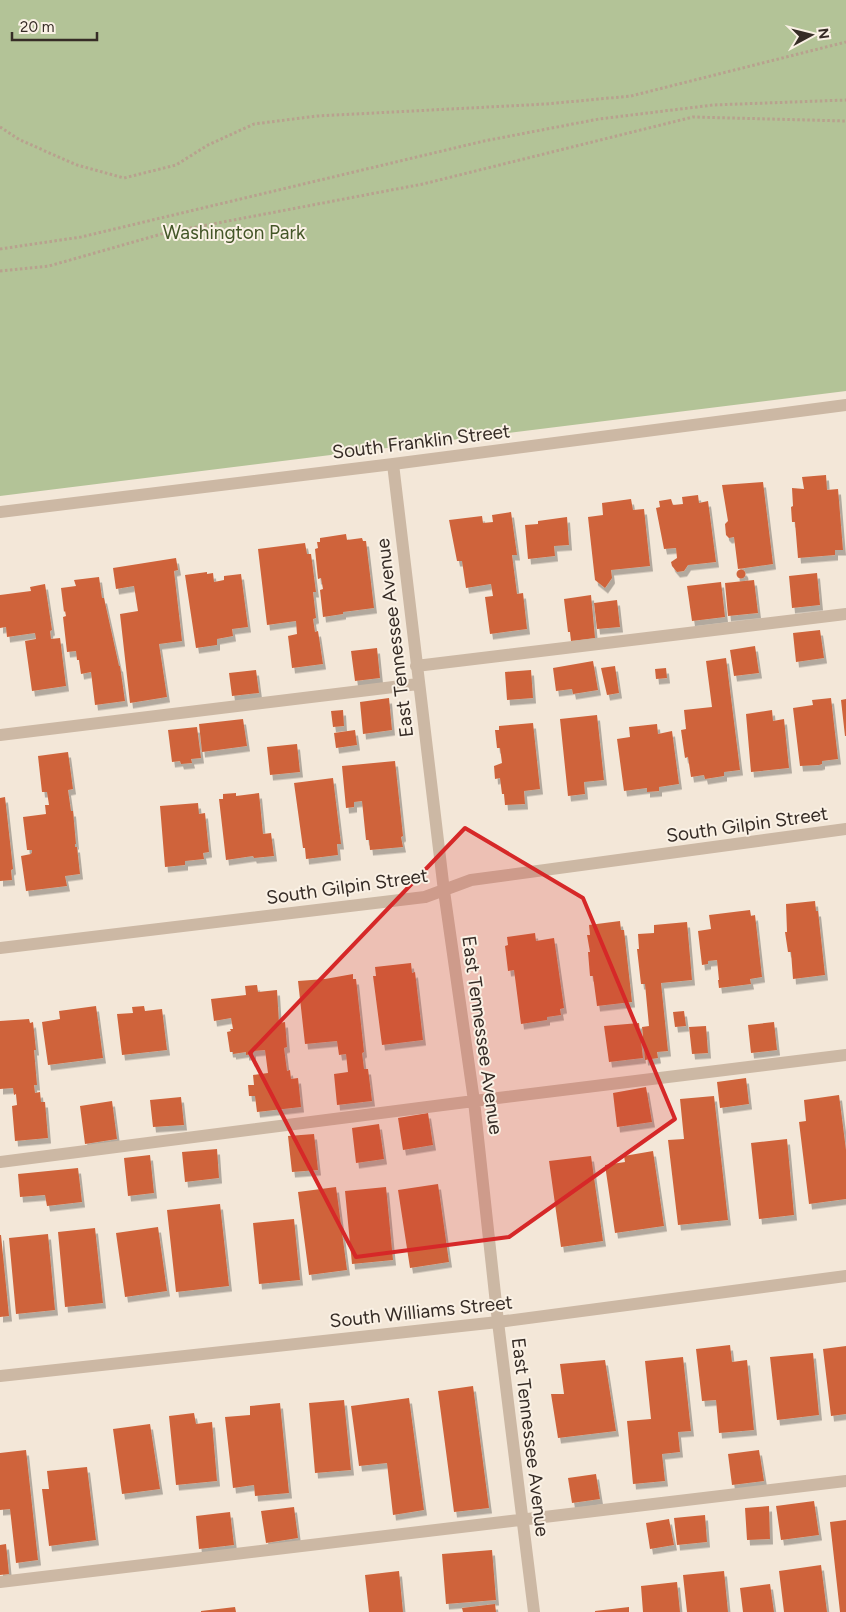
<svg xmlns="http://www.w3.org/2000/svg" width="846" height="1612" viewBox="0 0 846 1612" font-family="Figtree,sans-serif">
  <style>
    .green { fill: #b3c397 }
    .building { fill: #cf643b; filter: url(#shadow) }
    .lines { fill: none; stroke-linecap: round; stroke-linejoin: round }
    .path { stroke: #b8a18e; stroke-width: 3; stroke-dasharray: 2.5 2.5; stroke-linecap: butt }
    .minor { stroke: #ccb8a4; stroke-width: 12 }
    .marked { fill: #d62828; fill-opacity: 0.2; stroke: #d62828; stroke-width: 4; stroke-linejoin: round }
    .labels { text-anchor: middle; stroke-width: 4; stroke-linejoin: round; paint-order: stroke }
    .park-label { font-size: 19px; fill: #445628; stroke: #faf1e5 }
    .street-label { font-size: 19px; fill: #362c26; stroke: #faf1e5 }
  </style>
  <defs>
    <filter id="shadow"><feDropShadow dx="3" dy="5.5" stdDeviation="0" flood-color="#0004"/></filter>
  </defs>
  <rect width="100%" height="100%" fill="#f3e7d8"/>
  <path class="green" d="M0,0H846V391L0,496Z"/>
  <path class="building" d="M826,475L827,490L838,489L843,550H835V555L798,558L795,522H792L791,507L793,506L792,488L804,489L802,477Z
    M763,482L773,564L738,569L734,537L729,538L726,535L725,524L728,521L722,485Z
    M698,495L699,503L708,501L716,562L688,565L684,571L677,572L672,566L671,562L677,558L676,548L664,549L656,508L660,507L659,501L671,499L673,505L683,504L682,497Z
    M631,499L633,510L644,509L650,566L611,570L612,578L605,588L595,580L588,517L603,515L602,503Z
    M511,512L517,555H512L517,594L523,593L527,629L490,634L485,597L493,596L491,584L466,588L462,561H457L449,520L482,516L483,523L493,522L492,515Z
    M567,517L569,545L554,546L555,556L528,559L525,525L538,524V521Z
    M346,534L347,540L362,538L363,541H366L374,608L343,612V614L323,617L320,590L323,589L321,578L318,579L315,549L318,548L317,542H320V538Z
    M305,543L307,554H311L316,592H313L316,618L313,619L315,632L318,631L323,664L292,668L288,636L297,634L296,621L267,625L258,549Z
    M176,558L178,570L174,571L182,641L159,644L167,697L130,703L120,614L138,611L134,586L116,589L113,568Z
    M736.5 574a4.5 4.5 0 1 1 9 0a4.5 4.5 0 1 1-9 0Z
    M207,572V574L213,573L214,582L224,580V576L241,574L248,627L232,629L233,636L217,639V645L196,648L185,575Z
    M817,573L820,605L792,608L789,576Z
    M99,577L102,598H104L119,666H120L125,701L95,705L91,672L81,674L79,660H77L76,651L67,652L63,617L66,616L65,611L64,612L61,588L76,586L74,580Z
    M754,580L758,613L728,616L725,583Z
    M721,582L725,617L692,621L687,586Z
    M45,584L52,630L50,631L51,639L60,638L66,686L32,691L25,641L36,639L35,633L7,637L6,627L0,628V595L31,591L30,587Z
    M591,595L595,638L571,641L570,632H568L564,599Z
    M617,600L620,627L597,629L594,603Z
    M820,630L824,658L796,662L793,633Z
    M755,646L759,673L734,676L730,650Z
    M377,648L380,678L355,681L351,651Z
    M726,658L740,770L724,772V776L705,779L704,775L691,777L688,757L685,758L681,730L686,729L684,710L712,707L706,661Z
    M593,661L598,690L573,694L572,689L556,691L553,668Z
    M615,666L619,693L607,695L601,668Z
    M666,668L667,678L656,679L655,669Z
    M256,670L259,693L232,696L229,673Z
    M531,670L533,698L507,700L505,672Z
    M389,698L392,730L363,734L360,702Z
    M831,698L838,759L822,761V764L819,765L800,766L793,708L813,705L812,700Z
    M846,699V736H845L841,700Z
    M343,710L344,726L333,727L331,711Z
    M772,710L773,721L784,719L789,768L751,772L746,714Z
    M597,715L604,780L584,782L585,794L568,796L560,719Z
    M243,719L247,746L202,752L199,724Z
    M533,723L540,789L524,791L525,804L505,805L504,794H502L500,778L495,779L494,766L502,763L500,748H497L495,730H499V726Z
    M657,724L658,734L672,731L679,784L659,787V791L647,792V788L624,791L617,739L630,737L629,727Z
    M197,727L201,758L191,759L192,763L181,764L180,761L172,762L168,730Z
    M355,730L357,745L336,748L334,733Z
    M297,744L300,772L270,775L267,747Z
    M68,752L73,789L68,790L71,811H73L76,844H75V847H77L80,874L65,876L67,886L26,891L21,856L31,854L32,852V850H27L23,817L46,814L45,805H49L47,792H42L38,756Z
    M395,761L403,836L401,837L403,847L370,850L369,840H366L362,801L354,802V807L346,808L342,766Z
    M333,778L341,844H337L338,855L306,859L305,848H303L294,783Z
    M236,793V796L259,793L263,834L271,833L274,856L254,858L253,856L226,860L219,799H223V794Z
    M5,797L13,869L11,870L12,880L0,881V798Z
    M198,803L199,814L205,813L209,852L203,853L204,859L185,861V865L165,867L160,806Z
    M815,901L816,911H818L825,975L793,979L791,952H788L785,932H787L786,904Z
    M750,910L751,916L755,915L762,977L750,979L751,984L719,988L718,980H719L717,960L708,961V964L702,965L698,931L711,929L709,915Z
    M620,921L621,930H624L632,1002L597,1006L593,976H590L588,952H590L587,935H590L589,925Z
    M687,922L692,980L661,983L668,1051L657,1052L658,1058L645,1060L642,1027L649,1026L645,984H641L637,949H639L638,934L654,933V925Z
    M535,933L536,941L554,938L564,1008L560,1009L561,1015L547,1017V1020L521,1024L514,970L508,971L505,946L508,945L507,937Z
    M411,963L412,973L415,972L423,1040L382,1045L373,976H376L375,967Z
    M353,974V979H356L364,1052L362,1053L364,1069H368L372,1101L337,1105L334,1074L348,1072L346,1054L339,1055L337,1041L305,1044L298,981L325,979Z
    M257,985L258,992L277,990L279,1023L285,1022L287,1047L284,1048L287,1071L290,1070L291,1079L298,1078L301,1107L257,1112L255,1096H249L248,1085H254L253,1075L268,1073L265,1050L253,1051V1054L246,1055V1052L233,1054V1052H230L227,1032L231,1031L230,1029H233L231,1018L214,1021L211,999L246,995L245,986Z
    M96,1006L103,1058L48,1065L42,1022L60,1019L59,1011Z
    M144,1006L145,1011L162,1009L167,1050L122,1055L117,1014L133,1013L132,1007Z
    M684,1011L686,1026L675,1027L673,1012Z
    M29,1019L30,1023L33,1022L36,1050H34L37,1085H34L35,1093L40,1092L41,1102H45L48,1138L15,1141L12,1106L17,1105L16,1094L14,1095L13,1088L0,1089V1021Z
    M774,1022L777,1050L751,1053L748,1025Z
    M639,1023L643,1058L609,1062L604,1026Z
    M706,1026L708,1053L692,1054L689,1027Z
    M746,1078L749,1104L720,1108L717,1082Z
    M646,1087L652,1122L617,1127L613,1093Z
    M839,1095L846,1150V1199L809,1204L799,1122L806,1121L804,1100Z
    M714,1096L728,1220L678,1225L668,1140L684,1139L680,1099Z
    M181,1097L184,1125L153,1127L150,1100Z
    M112,1101L117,1139L85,1144L80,1106Z
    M428,1113L433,1145L403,1150L398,1118Z
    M379,1124L384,1159L356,1163L352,1128Z
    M314,1134L318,1170L292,1172L288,1136Z
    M787,1139L794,1215L759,1219L751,1143Z
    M217,1149L219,1178L185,1182L182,1152Z
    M653,1151L664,1226L615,1233L605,1165L625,1162L624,1156Z
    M150,1155L154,1193L128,1196L124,1158Z
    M591,1156L603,1241L561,1247L549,1161Z
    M78,1168L82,1202L47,1206L45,1195L20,1197L18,1174Z
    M438,1184L449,1262L410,1268L398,1190Z
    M336,1187L347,1270L309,1275L298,1192Z
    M386,1187L393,1260L352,1264L345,1191Z
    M220,1204L229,1286L176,1292L167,1210Z
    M294,1219L300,1280L259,1284L253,1223Z
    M158,1227L167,1291L125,1297L116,1233Z
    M95,1228L103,1303L65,1307L58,1232Z
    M48,1234L55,1310L16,1314L9,1238Z
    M0,1235H1L9,1316L0,1317Z
    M730,1345L732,1362L747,1360L754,1430L719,1433L716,1400L702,1401L696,1349Z
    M846,1346V1414L831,1416L823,1349Z
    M813,1353L819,1415L777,1420L770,1357Z
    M683,1357L691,1431L678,1432L680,1452L662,1454L665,1481L633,1484L627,1421L651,1419L645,1361Z
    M605,1360L616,1431L558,1438L551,1394H564L560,1364Z
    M473,1386L489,1508L454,1512L438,1391Z
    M409,1398L424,1510L393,1515L387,1463L359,1466L351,1406Z
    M344,1400L351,1470L315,1473L309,1403Z
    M280,1403L289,1493L255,1496L254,1485L233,1488L225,1417L250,1415V1406Z
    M194,1413L196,1424L212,1422L217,1481L176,1485L169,1416Z
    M150,1424L160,1489L122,1494L113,1429Z
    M26,1450L38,1560L16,1563L10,1509L0,1510V1453Z
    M759,1450L764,1481L732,1485L728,1454Z
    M87,1467L96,1540L49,1546L42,1489H49L47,1471Z
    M596,1474L600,1499L572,1503L568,1478Z
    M814,1501L819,1535L781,1540L776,1506Z
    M769,1506L770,1539L747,1540L745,1508Z
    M294,1507L298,1538L266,1543L261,1511Z
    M230,1512L234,1545L199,1549L196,1516Z
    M705,1515L707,1542L677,1545L674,1518Z
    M669,1519L674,1545L650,1549L646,1523Z
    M846,1520V1612H840L830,1522Z
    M6,1544L9,1574L0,1575V1545Z
    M492,1550L496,1600L446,1604L442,1554Z
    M821,1565L827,1612H784L779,1571Z
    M399,1571L403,1612H369L365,1575Z
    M724,1571L728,1612H687L683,1575Z
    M677,1582L680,1612H643L641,1586Z
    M770,1584L774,1612H743L740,1588Z
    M495,1604L496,1612H463L462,1608Z
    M235,1607L236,1612H201V1611Z
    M629,1607V1612H595V1611Z"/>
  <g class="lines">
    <path class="path" d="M0,127L20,140L77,165L124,178L176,165L208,145L254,124L317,116L546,104L631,96L846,42
      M0,249L81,237L484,141L599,119L713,105L846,100
      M0,271L49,266L165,233L423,184L693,117L846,121"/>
    <path class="minor" d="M393,464L444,891L474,1101L498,1322L534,1612
      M0,512L393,464L846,405
      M416,666L846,614
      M0,735L418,684
      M0,948L425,897L471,880L846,829
      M0,1162L474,1101L846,1055
      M0,1376L498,1322L846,1276
      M0,1582L846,1481"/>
  </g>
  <path class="marked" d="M465,828L583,898L675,1119L509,1237L356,1257L250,1053Z"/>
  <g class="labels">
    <g class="park-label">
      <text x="234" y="239">Washington Park</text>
    </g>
    <g class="street-label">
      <text transform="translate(421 441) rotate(-7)" y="7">South Franklin Street</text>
      <text transform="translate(394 638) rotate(-97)" y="7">East Tennessee Avenue</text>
      <text transform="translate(747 824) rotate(-8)" y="7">South Gilpin Street</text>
      <text transform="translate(347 886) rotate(-8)" y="7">South Gilpin Street</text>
      <text transform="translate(483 1035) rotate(82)" y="7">East Tennessee Avenue</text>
      <text transform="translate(421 1311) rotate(-6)" y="7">South Williams Street</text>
      <text transform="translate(531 1437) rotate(83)" y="7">East Tennessee Avenue</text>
    </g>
  </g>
  <g transform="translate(811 35) rotate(83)" stroke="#faf1e5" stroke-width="4" paint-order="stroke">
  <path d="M0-4L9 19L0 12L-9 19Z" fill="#362c26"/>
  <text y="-8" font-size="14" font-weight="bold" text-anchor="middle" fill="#362c26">N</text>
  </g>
  <path d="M12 32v8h85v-8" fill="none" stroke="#362c26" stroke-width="2.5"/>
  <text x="20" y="32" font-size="15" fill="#362c26" stroke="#faf1e5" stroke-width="4" paint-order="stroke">20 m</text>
</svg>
